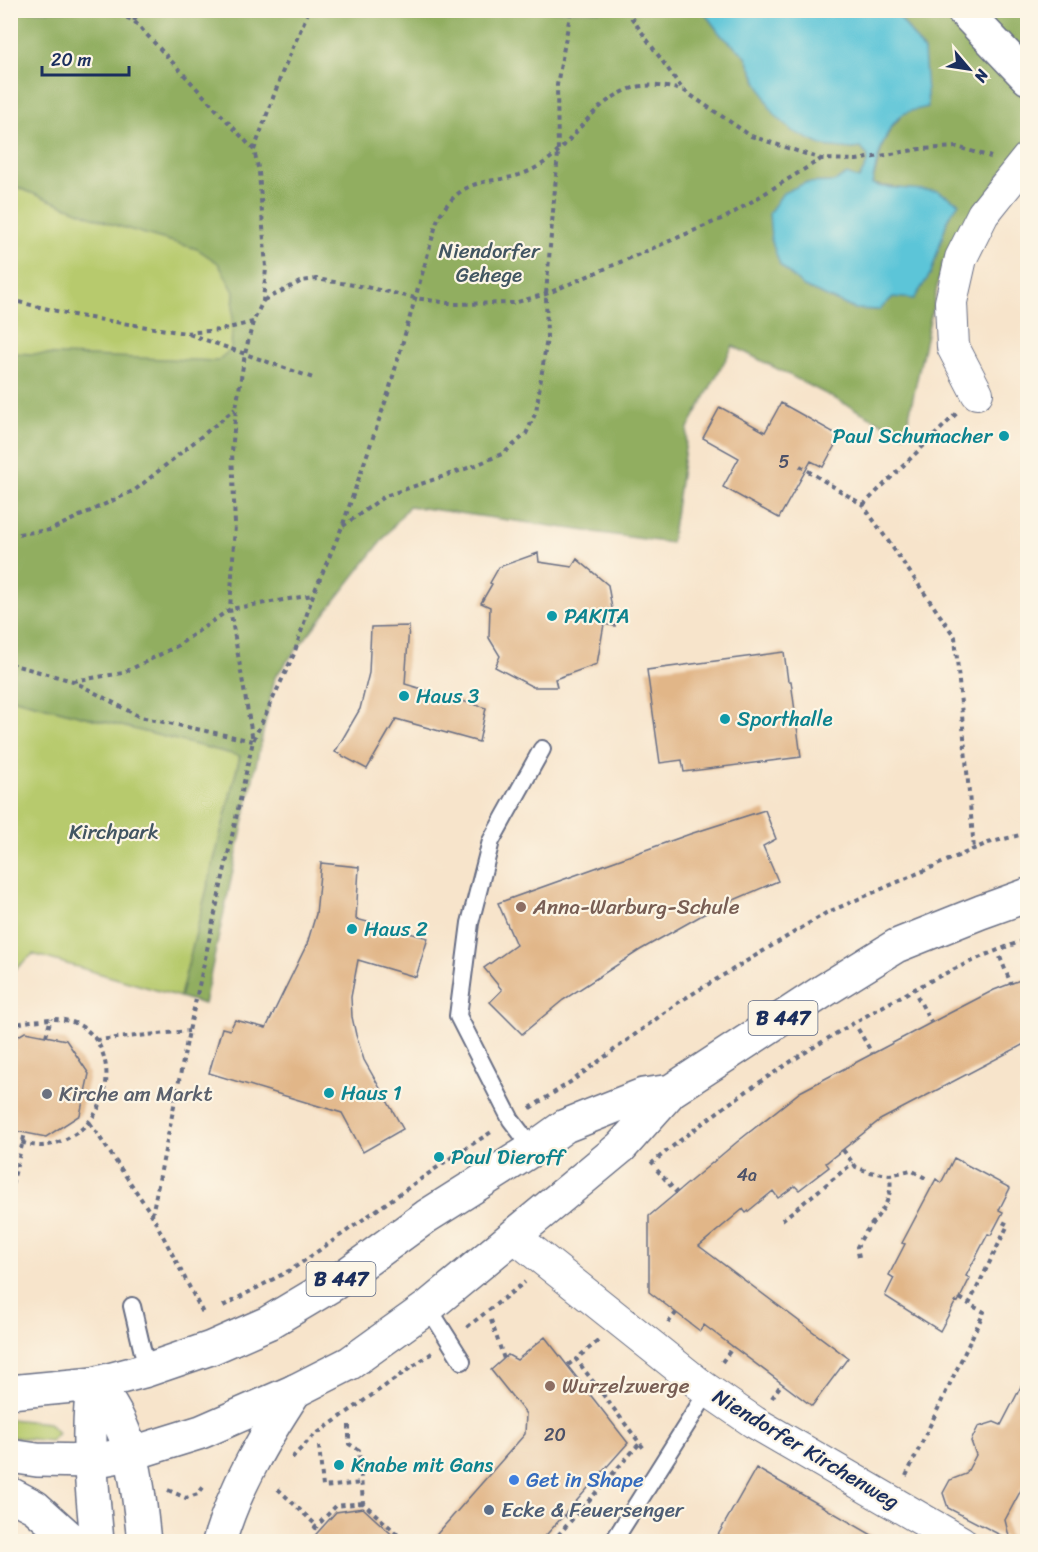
<svg xmlns="http://www.w3.org/2000/svg" width="1038" height="1552" viewBox="0 0 1038 1552" font-family="Sriracha,sans-serif">
  <style>
    .green { fill: #b7ca6d; stroke: #697c66; stroke-width: 1.5 }
    .forest { fill: #91ae60; stroke: #566e5f; stroke-width: 1.5 }
    .water { fill: #5cc5d8; stroke: #3c7a9b; stroke-width: 1.5 }
    .building { fill: #e1b688 }
    .lines { fill: none; stroke-linecap: round; stroke-linejoin: round }
    .lane-casing { stroke: #686e84; stroke-width: 20 }
    .street-casing { stroke: #686e84; stroke-width: 34 }
    .secondary-casing { stroke: #686e84; stroke-width: 36 }
    .primary-casing { stroke: #686e84; stroke-width: 36 }
    .path { stroke: #686e84; stroke-width: 4; stroke-dasharray: 4.5 4.5; stroke-linecap: butt }
    .lane { stroke: #fff; stroke-width: 16 }
    .street { stroke: #fff; stroke-width: 32 }
    .secondary { stroke: #fff; stroke-width: 33 }
    .primary { stroke: #fff; stroke-width: 33 }
    .culture-dot { fill: #0f9aa8; stroke: #fcf5e5; stroke-width: 2 }
    .education-dot { fill: #8d6e63; stroke: #fcf5e5; stroke-width: 2 }
    .worship-dot { fill: #6b7280; stroke: #fcf5e5; stroke-width: 2 }
    .shop-dot { fill: #3f7fe0; stroke: #fcf5e5; stroke-width: 2 }
    .service-dot { fill: #5c6f8a; stroke: #fcf5e5; stroke-width: 2 }
    .labels { text-anchor: middle; stroke-width: 4.5; stroke-linejoin: round; paint-order: stroke }
    .number-label { font-size: 18px; fill: #4c5168 }
    .shield { fill: #fcf5e5; stroke: #5e6a86; stroke-width: 1.5 }
    .shield-label { font-size: 20px; font-weight: bold; fill: #1b2f5e }
    .park-label { font-size: 21px; fill: #425662; stroke: #fcf5e5 }
    .culture-label { font-size: 21px; fill: #0d838f; stroke: #fcf5e5; text-anchor: start }
    .education-label { font-size: 21px; fill: #785e54; stroke: #fcf5e5; text-anchor: start }
    .worship-label { font-size: 21px; fill: #5b616d; stroke: #fcf5e5; text-anchor: start }
    .street-label { font-size: 21px; fill: #1b2f5e; stroke: #fcf5e5 }
    .shop-label { font-size: 21px; fill: #366cbe; stroke: #fcf5e5; text-anchor: start }
    .service-label { font-size: 21px; fill: #4e5e75; stroke: #fcf5e5; text-anchor: start }
  </style>
  <rect width="100%" height="100%" fill="#fcf5e5"/>
  <filter id="ink" filterUnits="userSpaceOnUse"><feTurbulence type="fractalNoise" baseFrequency=".0167" numOctaves="2"/><feDisplacementMap in="SourceGraphic" scale="12" xChannelSelector="R" yChannelSelector="G"/><feConvolveMatrix kernelMatrix="1 2 1 2 8 2 1 2 1" color-interpolation-filters="sRGB"/></filter>
  <filter id="wash" filterUnits="userSpaceOnUse"><feTurbulence type="fractalNoise" baseFrequency=".008" numOctaves="4" result="noise"/><feDisplacementMap in="SourceGraphic" scale="24" xChannelSelector="R" yChannelSelector="G"/><feGaussianBlur stdDeviation="1.35" result="paint"/><feColorMatrix in="noise" values="0 0 0 0 0 0 0 0 0 0 0 0 0 0 0 0 0 1.4 0 .05"/><feComposite in="paint" operator="in"/></filter>
  <g filter="url(#wash)">
    <rect width="100%" height="100%" fill="#f7e4cb"/>
    <path class="green" d="M11,82L238,198L237,360L11,654Z
      M11,698L240,756L180,997L33,954L11,973Z
      M10,1419L49,1423L58,1433L51,1441L11,1437Z"/>
    <path class="forest" d="M10,11H703L721,35L745,55L758,84L852,149L861,148L868,156L867,164L859,180L847,174L834,182L805,183L804,287L855,309L879,310L893,297L931,273L948,218L958,203L899,188L872,184L883,144L892,127L904,113L924,51L895,11H1027V185L1002,172L942,264L905,435L733,346L688,428L671,543L409,506L275,677L204,1004L180,997L240,756L11,698L10,353L217,361L231,349L234,292L218,263L197,249L111,224L11,185Z"/>
    <path class="water" d="M703,11H895L924,51L928,107C921,109 911,110 905,113C885,124 876,163 872,184L882,187L938,191L959,203L948,218L931,273L914,299L893,297L879,310L855,309L804,287L780,265L771,239L769,213L783,193L805,183L834,182L847,174L859,179L867,164L868,156L861,148L852,149L823,146L792,131L772,112L745,55L721,35Z"/>
    <g id="blocks">
      <path class="building" d="M781,403L840,436L823,467L811,461L779,518L723,487L739,458L703,438L720,407L765,432Z
        M538,553L539,562L572,567L577,559L608,585L615,626L604,624L597,664L555,679L557,687H533L495,667L500,656L489,638L490,607L481,603L492,584L490,583L499,567Z
        M409,626L405,684L486,708L479,742L396,719L367,769L335,752L360,709L369,673L371,627Z
        M784,652L788,681H791L801,757L684,772L682,760L660,763L647,670Z
        M765,810L776,839L763,846L778,881L713,909L640,950L563,1000L522,1034L490,1002L502,990L484,968L516,945L498,903L690,834Z
        M321,863L359,867L356,919L428,938L416,977L358,960L351,997L352,1017L356,1035L364,1060L403,1129L363,1152L342,1113L209,1073L222,1028L230,1030L235,1020L266,1028L307,944L316,914Z
        M1028,977V1042L880,1120L826,1163L829,1167L799,1190L795,1186L778,1198L773,1191L746,1213L743,1209L699,1246L848,1358L812,1406L704,1325L700,1331L649,1292V1216L737,1142L800,1092L942,1017L994,990Z
        M25,1032L66,1040L89,1074L80,1115L46,1137L10,1130V1041Z
        M954,1158L1010,1188L999,1210L1003,1212L991,1235L988,1234L966,1276L970,1278L958,1302L956,1301L940,1331L885,1296L894,1278L889,1275L905,1244L902,1243L936,1179L941,1183Z
        M545,1337L628,1443L540,1542H430L525,1434L526,1414L491,1370L508,1355L517,1360Z
        M1028,1373V1477L1005,1520L1010,1540L948,1508L943,1493L950,1480L966,1474L976,1455L971,1441L978,1427L994,1422L1001,1425Z
        M756,1468L884,1542H714Z
        M363,1508L400,1542H309L336,1512Z"/>
    </g>
  </g>
  <g filter="url(#ink)">
    <use href="#blocks" fill-opacity="0" stroke="#686e84" stroke-width="1.5"/>
    <g class="lines">
      <g class="lane-casing">
        <path id="lane" d="M533,1149L511,1120L458,1016L470,923L491,841L542,749
          M132,1306L147,1370
          M428,1307L462,1361
          M613,1542L708,1391"/>
      </g>
      <g class="street-casing">
        <path id="street" d="M977,393L953,347L951,302L961,258L983,214L1028,158
          M515,1237L703,1387L754,1422L961,1542"/>
      </g>
      <g class="secondary-casing">
        <path id="secondary" d="M963,10L1028,78
          M94,1384C134,1426 138,1487 144,1542
          M94,1384C85,1430 93,1494 97,1542
          M10,1494L35,1507L74,1542
          M219,1542C235,1487 264,1438 295,1391"/>
      </g>
      <g class="primary-casing">
        <path id="primary" d="M10,1392L94,1384L147,1370L211,1348L268,1323L335,1283L427,1216L533,1149L565,1126L643,1095L671,1091
          M10,1456L37,1460L92,1461L130,1454L201,1432L295,1391L350,1363L428,1307L621,1147L671,1091L825,990L896,946L981,912L1028,895"/>
      </g>
      <path class="path" d="M626,10L683,90L751,136L821,159L857,160L920,149L957,147L991,157
        M134,21L139,10
        M254,150L282,73L309,10
        M10,300L78,316L185,333L220,330L253,322
        M264,300L302,281L316,279L366,287L415,298L455,304L514,303L546,294L728,216L821,159
        M189,334L313,378
        M800,466L863,505L955,637L974,849
        M863,505L957,413
        M343,526L385,496L474,466L504,453L526,434L536,412L547,338L546,294L558,153L557,85L571,10
        M10,535L50,530L135,490L235,409
        M10,664L73,681L140,717L253,741L230,609L235,525L232,452L236,408L245,354L253,322L263,301L266,268L259,172L254,150L134,21L109,10
        M73,681L123,673L177,646L230,609L313,595
        M1000,957L1011,984
        M917,996L931,1022
        M10,1027C21,1022 30,1021 42,1020C114,1008 130,1106 68,1138C60,1142 52,1145 42,1146C32,1146 20,1142 10,1139
        M858,1029L872,1053
        M46,1036L51,1018
        M96,1040L189,1031
        M530,1108L572,1081L679,1002L826,913L988,843L1028,833
        M90,1123L152,1215L204,1315
        M843,1150L856,1167L869,1172L890,1175L911,1170L927,1179
        M651,1164C722,1105 798,1054 880,1008C928,981 975,957 1028,939
        M10,1168L17,1170
        M657,1170L677,1193
        M10,1193L25,1133
        M10,1208L12,1209
        M152,1215L189,1031L253,741L294,654L313,595L342,527L388,394L438,218C469,166 497,191 539,166C574,145 585,109 625,91C644,82 663,86 683,90
        M782,1220L853,1163
        M859,1257L857,1247L860,1241C874,1216 894,1207 890,1175
        M960,1298L969,1304
        M223,1306L294,1268L452,1157L493,1131
        M491,1320L504,1359
        M668,1323L676,1313
        M467,1327L525,1282
        M598,1341L576,1359L645,1450
        M722,1362L733,1347
        M568,1365L576,1359
        M772,1398L782,1383
        M349,1425V1444L359,1450L363,1503L406,1542
        M319,1446L323,1487L362,1483
        M292,1458L312,1437L432,1353
        M906,1476L984,1312L969,1304L1008,1225L999,1220
        M278,1489L317,1526
        M168,1490L186,1498L198,1494L205,1485
        M565,1514L571,1520
        M314,1529L336,1506L363,1503
        M552,1542L640,1443"/>
      <use href="#lane" class="lane"/>
      <use href="#street" class="street"/>
      <use href="#secondary" class="secondary"/>
      <use href="#primary" class="primary"/>
    </g>
  </g>
  <g class="culture-dot">
    <circle cx="1004" cy="436" r="6"/>
    <circle cx="552" cy="616" r="6"/>
    <circle cx="404" cy="696" r="6"/>
    <circle cx="725" cy="719" r="6"/>
    <circle cx="352" cy="929" r="6"/>
    <circle cx="329" cy="1093" r="6"/>
    <circle cx="439" cy="1157" r="6"/>
    <circle cx="339" cy="1465" r="6"/>
  </g>
  <g class="education-dot">
    <circle cx="521" cy="907" r="6"/>
    <circle cx="550" cy="1386" r="6"/>
  </g>
  <circle class="worship-dot" cx="47" cy="1094" r="6"/>
  <circle class="shop-dot" cx="514" cy="1480" r="6"/>
  <circle class="service-dot" cx="489" cy="1510" r="6"/>
  <g class="labels">
    <g class="number-label">
      <text x="784" y="468">5</text>
      <text x="747" y="1181">4a</text>
      <text x="555" y="1441">20</text>
    </g>
    <g class="shield">
      <rect x="748.5" y="1001" width="69" height="34" rx="4.5"/>
      <rect x="306.5" y="1262" width="69" height="34" rx="4.5"/>
    </g>
    <g class="shield-label">
      <text x="783" y="1025">B 447</text>
      <text x="341" y="1286">B 447</text>
    </g>
    <g class="park-label">
      <text x="489" y="258">Niendorfer<tspan x="489" dy="24">Gehege</tspan></text>
      <text x="114" y="839">Kirchpark</text>
    </g>
    <g class="culture-label">
      <text x="992" y="443" text-anchor="end">Paul Schumacher</text>
      <text x="564" y="623">PAKITA</text>
      <text x="416" y="703">Haus 3</text>
      <text x="737" y="726">Sporthalle</text>
      <text x="364" y="936">Haus 2</text>
      <text x="341" y="1100">Haus 1</text>
      <text x="451" y="1164">Paul Dieroff</text>
      <text x="351" y="1472">Knabe mit Gans</text>
    </g>
    <g class="education-label">
      <text x="533" y="914">Anna-Warburg-Schule</text>
      <text x="562" y="1393">Wurzelzwerge</text>
    </g>
    <g class="worship-label">
      <text x="59" y="1101">Kirche am Markt</text>
    </g>
    <g class="street-label">
      <text transform="translate(806 1449) rotate(31)" y="7">Niendorfer Kirchenweg</text>
    </g>
    <g class="shop-label">
      <text x="526" y="1487">Get in Shape</text>
    </g>
    <g class="service-label">
      <text x="501" y="1517">Ecke &amp; Feuersenger</text>
    </g>
  </g>
  <rect width="1038" height="1552" fill="none" stroke="#fcf5e5" stroke-width="36"/>
  <g transform="translate(969 69) rotate(119)" stroke="#fcf5e5" stroke-width="4.5" paint-order="stroke">
  <path d="M0-4.5L10 22L0 15L-10 22Z" fill="#1b2f5e"/>
  <text y="-9" font-size="16" font-weight="bold" text-anchor="middle" fill="#1b2f5e">N</text>
  </g>
  <path d="M42 66v9h87v-9" fill="none" stroke="#1b2f5e" stroke-width="3"/>
  <text x="51" y="66" font-size="18" fill="#1b2f5e" stroke="#fcf5e5" stroke-width="4.5" paint-order="stroke">20 m</text>
</svg>
